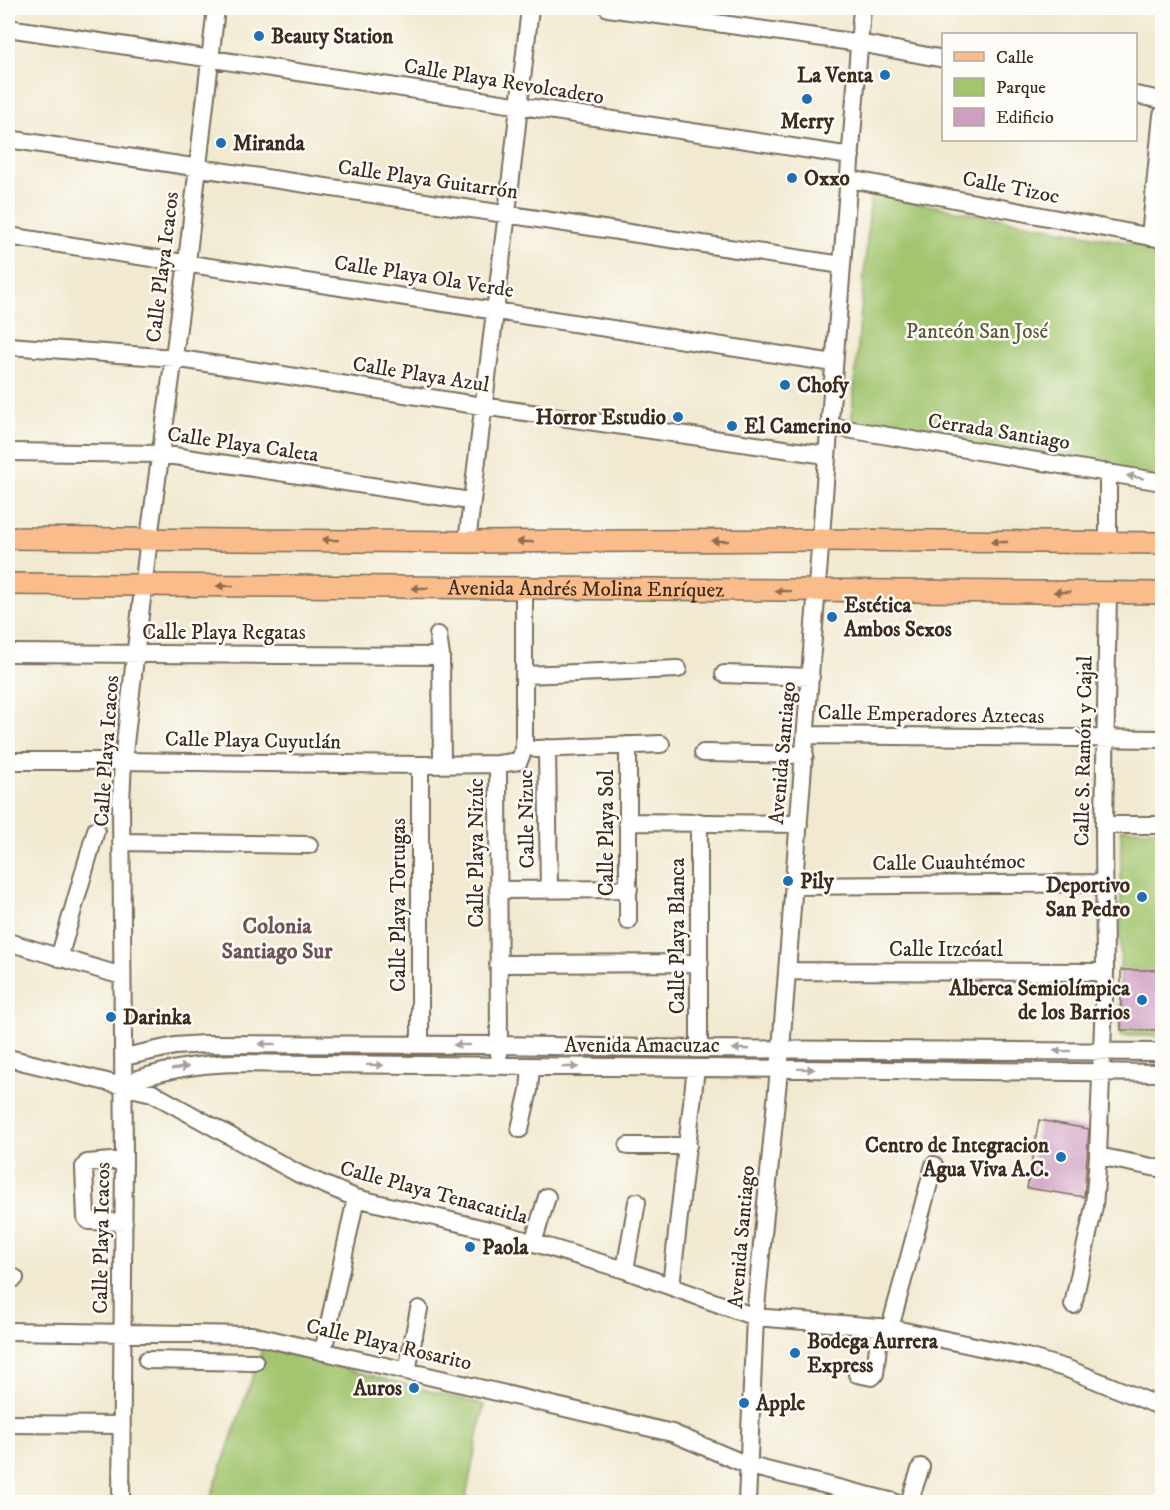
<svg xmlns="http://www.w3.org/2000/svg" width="1170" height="1510" viewBox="0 0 1170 1510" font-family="'IM FELL DW Pica',serif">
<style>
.green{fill:#a2c56e;stroke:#6e7846;stroke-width:1.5}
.building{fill:#d09ec3}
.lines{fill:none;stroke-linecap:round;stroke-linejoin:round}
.minor-casing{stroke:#7b6d5c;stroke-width:20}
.major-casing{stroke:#7b6d5c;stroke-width:24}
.minor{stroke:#fff;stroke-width:16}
.major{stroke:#f9bc8a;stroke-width:21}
.oneway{fill:#a79f9a}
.oneway2{fill:#906c4f}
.poi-dot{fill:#1f6fb2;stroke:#fdfcf7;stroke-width:2}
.labels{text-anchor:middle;stroke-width:5;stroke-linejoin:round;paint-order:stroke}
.poi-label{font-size:21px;font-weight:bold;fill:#3b2a1e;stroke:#fdfcf7;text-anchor:start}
.street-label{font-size:21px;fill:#3b2a1e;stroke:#fdfcf7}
.park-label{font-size:21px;fill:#5a5836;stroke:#fdfcf7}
.neighbourhood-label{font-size:22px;font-weight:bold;fill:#6f5358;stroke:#fdfcf7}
</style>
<rect width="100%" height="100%" fill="#fdfcf7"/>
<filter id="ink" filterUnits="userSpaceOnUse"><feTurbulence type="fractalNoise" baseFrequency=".0167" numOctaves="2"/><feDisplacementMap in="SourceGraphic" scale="12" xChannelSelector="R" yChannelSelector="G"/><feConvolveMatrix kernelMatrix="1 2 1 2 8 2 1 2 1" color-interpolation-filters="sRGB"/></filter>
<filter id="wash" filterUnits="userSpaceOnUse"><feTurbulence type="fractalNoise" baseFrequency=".008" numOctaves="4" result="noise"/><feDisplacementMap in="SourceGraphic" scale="24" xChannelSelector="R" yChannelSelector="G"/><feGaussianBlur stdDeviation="1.35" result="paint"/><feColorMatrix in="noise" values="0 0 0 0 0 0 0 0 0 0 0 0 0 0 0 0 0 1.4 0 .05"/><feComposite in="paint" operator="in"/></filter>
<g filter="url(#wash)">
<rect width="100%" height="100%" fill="#f1e9d0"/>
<path class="green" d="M871 194 1162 249V479L851 425Z
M1121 829 1162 830V1036H1120Z
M263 1347 484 1405 465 1502H209Z"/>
<g id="blocks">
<path class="building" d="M1121 970H1162V1030H1121Z
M1039 1120 1089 1129 1084 1197 1027 1188Z"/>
</g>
</g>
<g filter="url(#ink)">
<use href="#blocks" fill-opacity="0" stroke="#7b6d5c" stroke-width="1.5"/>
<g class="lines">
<defs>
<path id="minor" d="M608 8 859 43 944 59
M8 28 851 156
M1136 95 1162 100
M8 139 842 265
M850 179 1162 239
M8 236 834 363
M1150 237 1162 115
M8 346 174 358 482 406 826 455
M829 426 1162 482
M8 452 161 454 470 501
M467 542 507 213 530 8
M1108 542V472
M438 635 441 656 442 765
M8 653 441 656
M724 674 811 677
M524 675 678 669
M807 735 1162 739
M628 745V921
M547 748 549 890
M536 749 661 744
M703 753 805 755
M8 761H123L420 765 498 764 519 761 524 749V588
M498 764 499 1054
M420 765V1045
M627 822 799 824
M1104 825H1162
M121 842 309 845
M794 886 1104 883
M498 890 629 889
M8 942 122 976
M59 958 96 830
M498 964 700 963
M787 971 1105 972
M699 1049V822
M124 1057 175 1046 204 1044 498 1045 699 1049 1162 1052
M8 1058 152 1093 299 1174 356 1198 501 1233 625 1270 755 1317 890 1328 1027 1357 1068 1369 1162 1407
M124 1084C161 1070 196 1064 235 1063L1162 1073
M520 1129 529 1090 531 1067
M628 1146H688
M1098 1156 1162 1169
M124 1222 89 1221 86 1218 84 1167 87 1163 124 1160
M533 1243 547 1197
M625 1270 637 1202
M8 1276 15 1278
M671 1286 696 1068
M1073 1305 1094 1206 1098 1156 1105 972 1104 825 1108 592
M890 1328 934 1165
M8 1331 252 1335 672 1433 750 1466 894 1502
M323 1352 356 1198
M147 1360 255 1362
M407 1371 419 1309
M857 1374 872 1377 875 1374 880 1327
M8 1424 122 1425
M121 1502 124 1160 121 802 123 761 149 538 187 262 216 8
M747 1502 755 1317 781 1049 862 8
M909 1502 921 1467"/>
<g id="major">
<path d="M8 538 467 542 821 540 1162 543"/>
<path id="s1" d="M8 584 1162 593"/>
</g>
</defs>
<use href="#minor" class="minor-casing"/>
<use href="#major" class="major-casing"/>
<use href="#minor" class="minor"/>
<use href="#major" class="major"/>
</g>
<defs><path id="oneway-solid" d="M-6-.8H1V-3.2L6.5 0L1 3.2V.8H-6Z" transform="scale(1.5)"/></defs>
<g class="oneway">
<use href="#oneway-solid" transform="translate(1135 477) rotate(-170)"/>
<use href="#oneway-solid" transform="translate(267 1044) rotate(-180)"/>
<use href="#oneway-solid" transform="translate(462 1045) rotate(180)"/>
<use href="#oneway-solid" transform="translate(741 1049) rotate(180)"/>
<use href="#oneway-solid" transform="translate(1062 1051) rotate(-179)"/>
<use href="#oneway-solid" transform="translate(375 1065) rotate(1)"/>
<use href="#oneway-solid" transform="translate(570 1067)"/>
<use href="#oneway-solid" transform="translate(180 1068) rotate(-10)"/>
<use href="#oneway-solid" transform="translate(806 1069) rotate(1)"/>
</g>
<g class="oneway2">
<use href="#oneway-solid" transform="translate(330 540) rotate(-179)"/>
<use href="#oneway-solid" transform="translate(720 541) rotate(180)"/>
<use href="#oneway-solid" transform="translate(525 542) rotate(180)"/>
<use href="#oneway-solid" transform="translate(999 542) rotate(-180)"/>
<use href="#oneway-solid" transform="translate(225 586) rotate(-180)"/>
<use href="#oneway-solid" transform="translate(420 588) rotate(-180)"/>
<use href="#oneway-solid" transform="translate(783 591) rotate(-179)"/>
<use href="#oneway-solid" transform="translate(1062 592) rotate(-180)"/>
</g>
</g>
<g class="poi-dot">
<circle cx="259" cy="36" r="6"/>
<circle cx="885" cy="75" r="6"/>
<circle cx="807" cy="99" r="6"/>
<circle cx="221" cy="143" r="6"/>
<circle cx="792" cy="178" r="6"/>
<circle cx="785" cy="385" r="6"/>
<circle cx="678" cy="417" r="6"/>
<circle cx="732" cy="426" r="6"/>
<circle cx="832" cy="617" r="6"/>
<circle cx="788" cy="881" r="6"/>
<circle cx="1142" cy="897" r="6"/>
<circle cx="1142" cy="1000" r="6"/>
<circle cx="111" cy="1017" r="6"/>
<circle cx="1061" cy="1157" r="6"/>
<circle cx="470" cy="1247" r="6"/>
<circle cx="795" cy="1353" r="6"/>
<circle cx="414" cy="1388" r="6"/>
<circle cx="744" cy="1403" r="6"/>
</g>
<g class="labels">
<g class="poi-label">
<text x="271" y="43">Beauty Station</text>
<text x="873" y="82" text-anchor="end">La Venta</text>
<text x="807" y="128" text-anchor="middle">Merry</text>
<text x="233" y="150">Miranda</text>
<text x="804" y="185">Oxxo</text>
<text x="797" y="392">Chofy</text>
<text x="666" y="424" text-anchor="end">Horror Estudio</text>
<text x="744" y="433">El Camerino</text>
<text x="844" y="612">Estética<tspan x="844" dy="24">Ambos Sexos</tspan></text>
<text x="800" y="888">Pily</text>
<text x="1130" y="892" text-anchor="end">Deportivo<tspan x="1130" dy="24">San Pedro</tspan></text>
<text x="1130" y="995" text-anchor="end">Alberca Semiolímpica<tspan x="1130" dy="24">de los Barrios</tspan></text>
<text x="123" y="1024">Darinka</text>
<text x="1049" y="1152" text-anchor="end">Centro de Integracion<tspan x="1049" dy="24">Agua Viva A.C.</tspan></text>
<text x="482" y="1254">Paola</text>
<text x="807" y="1348">Bodega Aurrera<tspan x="807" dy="24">Express</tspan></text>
<text x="402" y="1395" text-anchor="end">Auros</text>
<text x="756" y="1410">Apple</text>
</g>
<g class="street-label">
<text transform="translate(504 81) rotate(9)" y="7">Calle Playa Revolcadero</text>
<text transform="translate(428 179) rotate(8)" y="7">Calle Playa Guitarrón</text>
<text transform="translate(1011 187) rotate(11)" y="7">Calle Tizoc</text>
<text transform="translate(162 267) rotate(-83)" y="7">Calle Playa Icacos</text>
<text transform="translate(424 276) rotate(9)" y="7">Calle Playa Ola Verde</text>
<text transform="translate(421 374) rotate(9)" y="7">Calle Playa Azul</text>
<text transform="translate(999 431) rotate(9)" y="7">Cerrada Santiago</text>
<text transform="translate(243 444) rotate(8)" y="7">Calle Playa Caleta</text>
<text dy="7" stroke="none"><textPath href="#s1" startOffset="578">Avenida Andrés Molina Enríquez</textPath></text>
<text x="224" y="639">Calle Playa Regatas</text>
<text transform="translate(931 714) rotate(1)" y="7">Calle Emperadores Aztecas</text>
<text transform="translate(253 740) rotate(1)" y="7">Calle Playa Cuyutlán</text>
<text transform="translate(106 751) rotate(-86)" y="7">Calle Playa Icacos</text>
<text transform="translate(1083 751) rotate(-89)" y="7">Calle S. Ramón y Cajal</text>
<text transform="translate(782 753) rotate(-85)" y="7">Avenida Santiago</text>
<text transform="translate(526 819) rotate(-91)" y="7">Calle Nizuc</text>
<text transform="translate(606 833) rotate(-90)" y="7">Calle Playa Sol</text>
<text transform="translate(476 853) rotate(-90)" y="7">Calle Playa Nizúc</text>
<text transform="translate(949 862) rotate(-1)" y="7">Calle Cuauhtémoc</text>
<text transform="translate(398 905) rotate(-90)" y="7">Calle Playa Tortugas</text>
<text transform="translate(677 936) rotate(-90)" y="7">Calle Playa Blanca</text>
<text x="946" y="956">Calle Itzcóatl</text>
<text x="642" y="1052">Avenida Amacuzac</text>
<text transform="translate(434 1192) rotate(15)" y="7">Calle Playa Tenacatitla</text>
<text transform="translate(741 1237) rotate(-85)" y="7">Avenida Santiago</text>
<text transform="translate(101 1238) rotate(-89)" y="7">Calle Playa Icacos</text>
<text transform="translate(389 1344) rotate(13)" y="7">Calle Playa Rosarito</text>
</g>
<g class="park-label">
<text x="977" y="338">Panteón San José</text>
</g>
<g class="neighbourhood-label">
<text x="277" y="933">Colonia<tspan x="277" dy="25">Santiago Sur</tspan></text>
</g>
</g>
<rect width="1170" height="1510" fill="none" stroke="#fdfcf7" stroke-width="30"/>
<rect x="942" y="33" width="195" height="108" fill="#fdfcf7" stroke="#afa8a0" stroke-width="1.5"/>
<rect x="954" y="52" width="30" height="9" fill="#f9bc8a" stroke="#afa8a0" stroke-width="1.5"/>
<text x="996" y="63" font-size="18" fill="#3b2a1e">Calle</text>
<rect x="954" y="78" width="30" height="18" fill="#a2c56e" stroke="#afa8a0" stroke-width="1.5"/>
<text x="996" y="93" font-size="18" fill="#3b2a1e">Parque</text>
<rect x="954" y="108" width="30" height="18" fill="#d09ec3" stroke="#afa8a0" stroke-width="1.5"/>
<text x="996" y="123" font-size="18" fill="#3b2a1e">Edificio</text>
</svg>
